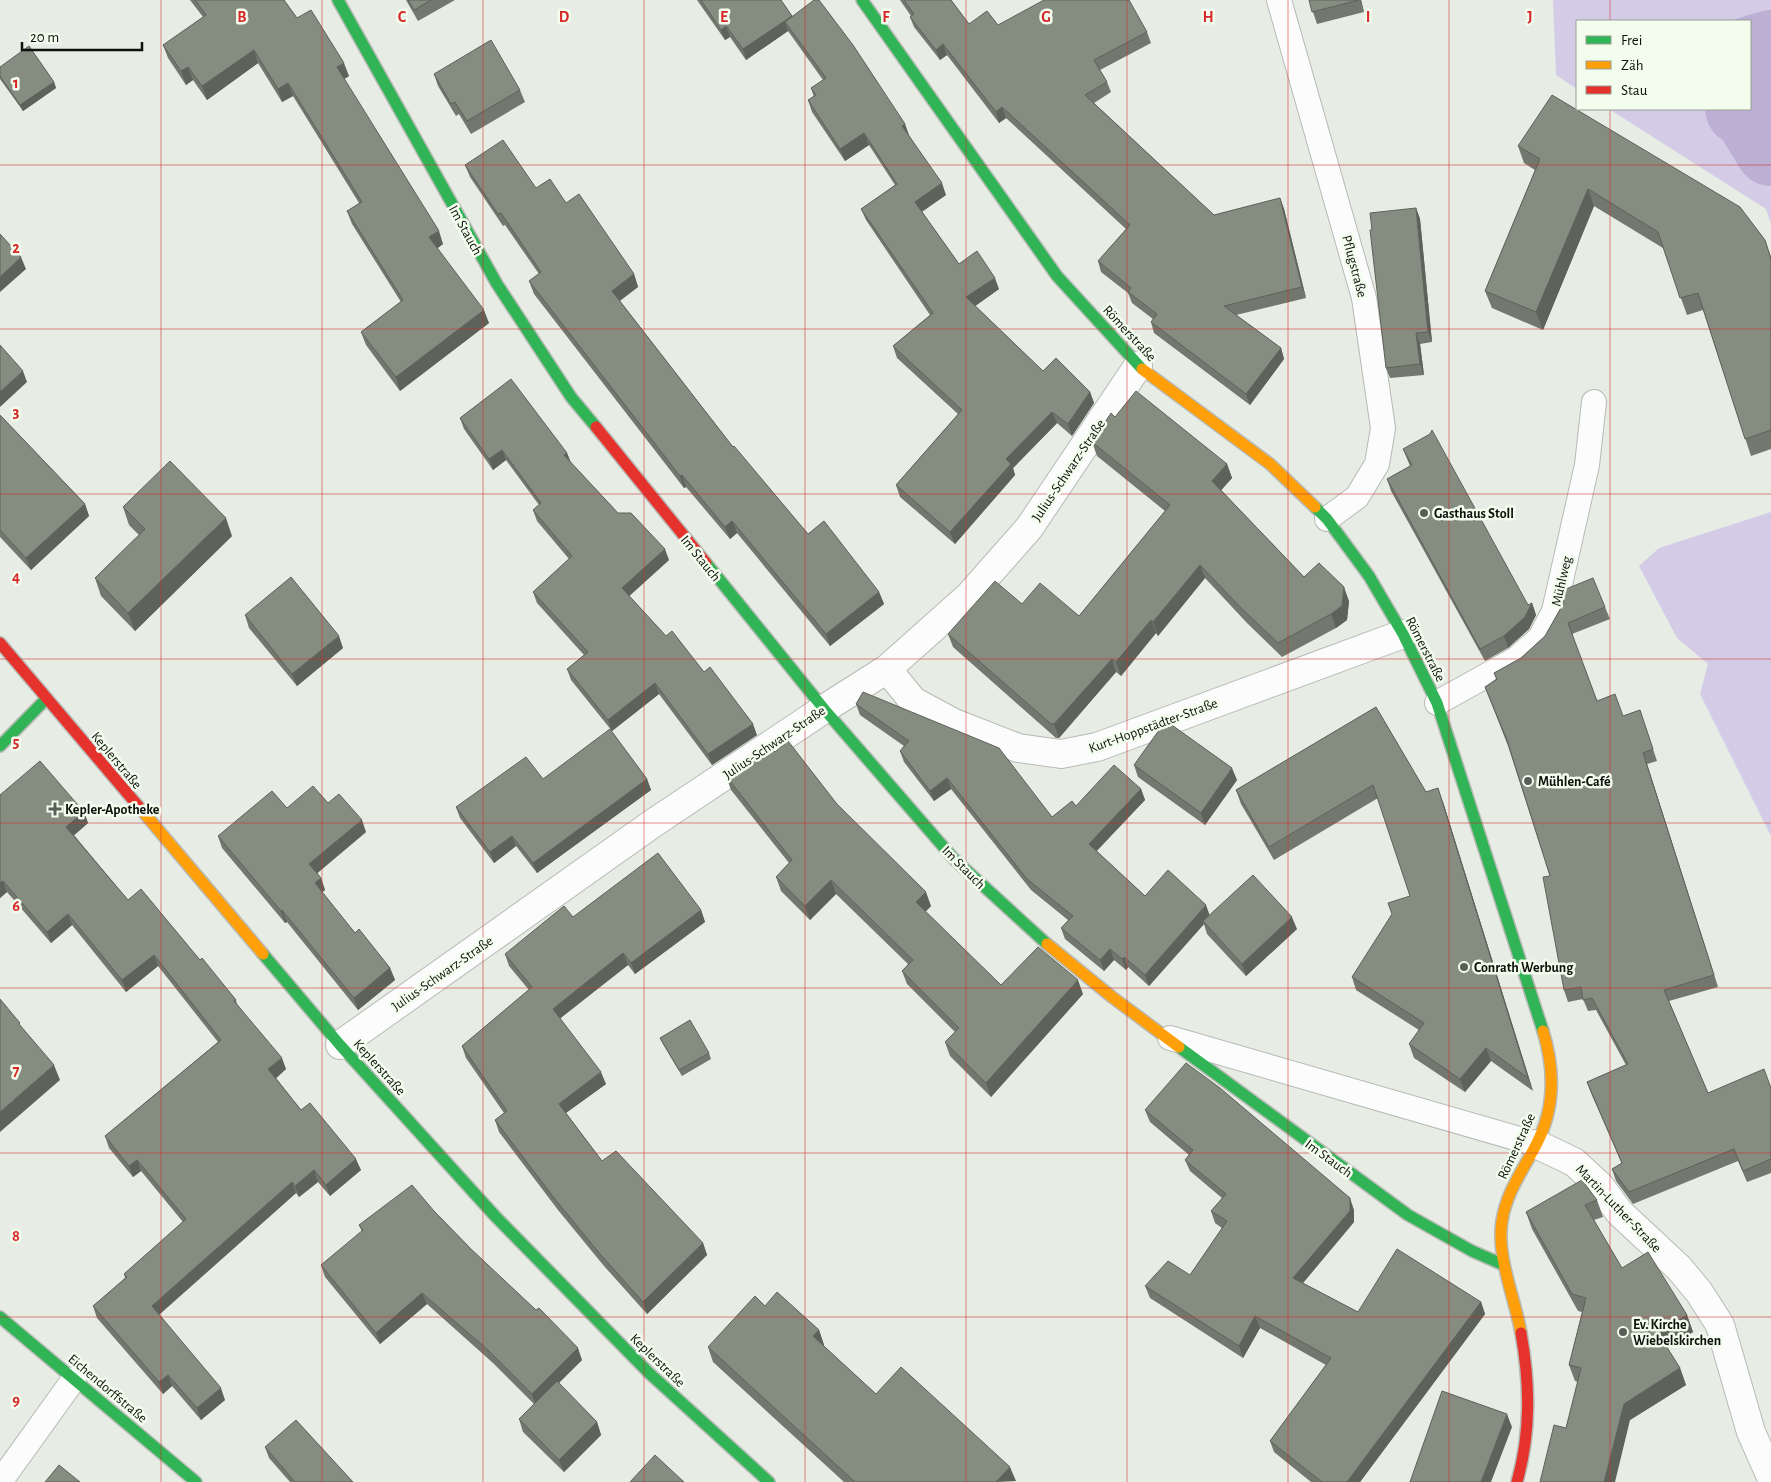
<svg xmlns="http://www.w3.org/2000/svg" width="1771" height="1482" viewBox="0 0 1771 1482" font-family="'Alegreya Sans',sans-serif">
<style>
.forest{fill:#d4cce7}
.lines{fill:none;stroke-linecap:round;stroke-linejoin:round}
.river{stroke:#bcb0d5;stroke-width:72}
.lane-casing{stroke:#b7bab5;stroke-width:26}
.street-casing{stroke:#b7bab5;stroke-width:30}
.fast-casing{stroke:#b7bab5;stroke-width:14}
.slow-casing{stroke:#b7bab5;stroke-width:14}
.jam-casing{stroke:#b7bab5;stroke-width:14}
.lane{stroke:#fbfcfb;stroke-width:24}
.street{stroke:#fbfcfb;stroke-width:28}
.fast{stroke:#30b455;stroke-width:11}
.slow{stroke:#ff9f0a;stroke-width:11}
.jam{stroke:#e5322d;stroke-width:11}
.wall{fill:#72786e}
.shaded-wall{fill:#5d625a}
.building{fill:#858c80;stroke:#5d625a}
.grid{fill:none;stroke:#d62828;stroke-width:1;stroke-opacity:0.55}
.poi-dot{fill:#595d57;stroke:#f3fdee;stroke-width:2}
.labels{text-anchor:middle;stroke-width:5;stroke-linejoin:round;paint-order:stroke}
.street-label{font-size:14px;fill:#0d100b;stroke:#f3fdee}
.poi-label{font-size:14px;font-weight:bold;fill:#0d100b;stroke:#f3fdee;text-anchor:start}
.grid-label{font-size:16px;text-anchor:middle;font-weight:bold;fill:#d62828;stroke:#f3fdee;stroke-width:5;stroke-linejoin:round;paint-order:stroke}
</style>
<rect width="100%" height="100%" fill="#e7ece4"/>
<path class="forest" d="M1553 0H1771V224L1766 209 1609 109H1750V21H1577V89L1556 75Z
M1771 512V836L1700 694 1708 664 1677 638 1639 566 1659 548Z"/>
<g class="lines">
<path class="river" d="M1750 52 1771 46
M1741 109 1747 111 1771 150"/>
<defs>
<path id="lane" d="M1279 0 1364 298 1383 428 1377 464 1357 497 1327 519
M1437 703 1516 659 1540 638 1554 611 1587 465 1594 402
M1170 1038 1536 1144
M0 1482 74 1379"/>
<path id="street" d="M887 669 913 701 954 723 1018 748 1061 754 1097 747 1403 634
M340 1045 652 824 824 709 887 669 969 596 1029 528 1138 366
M1536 1144 1574 1162 1600 1186 1619 1212 1679 1268 1699 1292 1720 1325 1751 1432 1771 1477"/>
<path id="fast" d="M338 0 497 284 571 397 596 427
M862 0 1057 276 1142 369
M1315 507 1327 519 1369 576 1403 634 1437 703 1543 1031
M706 563 824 709 954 859 1047 944
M0 746 46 699
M263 954 340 1045 495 1216 649 1373 769 1482
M1179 1047 1408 1215 1472 1251 1504 1265
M0 1317 196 1482"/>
<path id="slow" d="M1142 369 1270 464 1315 507
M139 807 263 954
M1047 944 1112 997 1179 1047
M1521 1333C1515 1298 1496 1256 1502 1221 1506 1193 1523 1170 1536 1145 1555 1109 1555 1070 1543 1031"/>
<path id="jam" d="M596 427 706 563
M0 643 139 807
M1517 1482C1531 1432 1530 1384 1521 1333"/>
</defs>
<use href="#lane" class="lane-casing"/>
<use href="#street" class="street-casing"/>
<use href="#fast" class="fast-casing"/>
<use href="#slow" class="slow-casing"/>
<use href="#jam" class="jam-casing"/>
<use href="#lane" class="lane"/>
<use href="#street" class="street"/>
<use href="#fast" class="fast"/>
<use href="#slow" class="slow"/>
<use href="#jam" class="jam"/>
</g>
<path class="wall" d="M190 0H284L297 18 349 76 344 79 443 244 437 248 489 323 400 391 366 345 361 332 401 302 352 224 347 211 359 203 293 96 282 102 258 63 207 100 193 80 186 85 168 58 163 45 203 17Z
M406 0H455L418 21Z
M697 0H781L792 16 905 124 909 135 946 195 922 212 959 264 999 289 975 306 1043 371 1090 392 1094 403 1072 436 1057 423 1013 468 1015 475 955 544 900 497 896 485 958 414 897 358 893 346 930 315 866 220 861 209 895 185 869 145 845 161 812 112 808 100 814 97 811 88 823 80 788 31 746 60 730 37 725 40Z
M900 0H951L969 24 1147 32 1151 43 1100 70 1107 82 1111 92 1094 103 1214 215 1280 198 1284 209 1306 298 1236 315 1281 348 1284 359 1250 405 1154 333 1151 322 1153 319 1132 303 1128 293 1101 272 1098 261 1126 229 1006 118 999 123 947 55 940 60 914 27 910 17 911 16Z
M1309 0H1361L1364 12 1317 24Z
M0 67 54 82 56 88 23 111 0 79Z
M434 74 520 90 525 102 471 134 459 114 456 116 438 86Z
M1518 146 1765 240 1771 257V449L1751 456 1703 310 1687 315 1663 248 1594 206 1543 330 1492 308 1485 291 1535 170 1524 163Z
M465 165 536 188 566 203 634 274 638 287 620 301 733 447 808 534 879 592 884 604 830 646 737 533 730 539 686 487 684 488 534 294 529 281 539 274 505 225 503 226 470 177Z
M1416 208 1420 219 1432 342 1420 344 1424 375 1390 378 1386 368 1372 230Z
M0 415 85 504 89 516 31 570 0 537Z
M1115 417 1227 464 1232 478 1221 490 1304 577 1349 601 1347 620 1336 628 1282 657 1247 623 1205 578 1158 636 1156 633 1121 676 1116 672 1059 738H1056L953 647 948 634 1022 604 1079 616 1165 511 1097 456 1092 442Z
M460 418 567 453 571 463 618 513 669 560 629 596 666 636 704 672 757 735 712 765 659 694 612 731 571 680 567 669 584 655 537 603 533 592 569 559 537 521 533 510 539 505 506 460 493 470 464 429Z
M1403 449 1528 605 1532 603 1536 615 1529 629 1508 648 1485 661 1391 491 1387 479 1410 466Z
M123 507 232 536 135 631 101 596 95 578 139 535 129 525Z
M1562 606 1605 607 1610 619 1572 634 1597 701 1623 716 1640 710 1657 761 1647 764 1718 987 1669 1001 1708 1093 1771 1088V1173L1747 1182 1738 1161 1633 1204 1616 1181 1612 1169 1622 1164 1591 1093 1587 1082 1626 1065 1596 1010 1588 1011 1583 999 1568 1002 1564 990 1550 876 1508 746 1485 687 1496 679 1494 673 1521 658 1545 636Z
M245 615 343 648 297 686 249 628Z
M856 704 1052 817 1076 806 1141 789 1145 800 1096 851 1145 896 1210 915 1297 929 1246 976 1207 934 1204 924 1149 986 1128 967 1126 970 1114 960 1104 971 1065 939 1061 928 1068 920 1031 890 951 789 934 801 904 762 900 751 904 746 860 715Z
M1376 707 1426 792 1443 802 1533 1091 1491 1061 1465 1092 1414 1058 1409 1044 1419 1030 1356 990 1352 977 1410 896 1378 798 1274 860 1241 804 1236 790Z
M775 752 837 804 931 906 925 912 1001 985 1083 994 991 1097 950 1056 945 1042 955 1032 907 984 902 971 908 964 836 894 810 920 781 891 776 877 789 863 731 790 726 776Z
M1134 765 1237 780 1205 825 1138 777Z
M543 779H647L651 790 537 873 516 846 494 863 460 818 456 807Z
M0 795 84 812 88 823 74 835 128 900 200 960 236 1000 237 1004 286 1069 276 1078 301 1110 361 1170 330 1196 318 1182 299 1197 296 1193 159 1315 225 1400 201 1420 172 1386 163 1394 97 1318 93 1306 125 1278 124 1274 183 1222 141 1171 133 1177 109 1148 105 1136 218 1042 158 966 126 992 72 925 51 943 7 892 0 898Z
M328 803 366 832 317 873 321 878 325 890 322 892 355 933 390 968 395 980 358 1010 287 922 285 923 222 848 218 836Z
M701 910 705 922 635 974 628 965 560 1018 606 1084 566 1113 602 1161 703 1243 707 1255 647 1314 604 1266 558 1210 499 1132 495 1120 504 1113 466 1058 462 1046 529 990 509 966 505 954Z
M660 1038 709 1053 711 1059 682 1076 663 1044Z
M1145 1110 1354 1210V1222L1303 1283 1358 1312 1481 1302 1485 1314 1360 1482H1311L1274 1452 1270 1441 1326 1365 1260 1328 1243 1358 1150 1298 1145 1286 1190 1275 1222 1228 1215 1223 1211 1211 1222 1198 1190 1171 1185 1160 1189 1155 1150 1122Z
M1597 1200 1603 1217 1594 1220 1622 1268 1687 1315 1693 1332 1667 1348 1680 1368 1686 1385 1630 1420 1566 1428 1578 1382 1575 1381 1569 1365 1582 1312 1578 1311 1532 1229 1526 1212Z
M434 1211 471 1249 582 1360 558 1383 597 1422 601 1435 564 1472 523 1432 519 1419 534 1404 493 1363 427 1304 380 1344 325 1277 321 1265 362 1232 359 1225Z
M765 1306 819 1330 824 1345 823 1346 876 1394 1016 1481 844 1482 713 1362 708 1347Z
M265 1447 353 1482H290L269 1458Z"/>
<path class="shaded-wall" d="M1360 0H1361L1364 12Z
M792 16 785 22 788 31 746 60 743 49Z
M726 26 730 37 725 40 721 30Z
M943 44 947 55 940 60 936 50Z
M254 50 258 63 207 100 202 86Z
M344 63 349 76 341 81 337 67Z
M188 67 193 80 186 85 181 71Z
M54 82 56 88 23 111 20 105Z
M288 83 293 96 282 102 278 89Z
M1002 107 1006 118 999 123 996 112Z
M905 124 909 136 902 126Z
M864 133 869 145 845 161 840 149Z
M942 183 946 195 919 213 915 202Z
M1588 189 1594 206 1543 330 1536 312Z
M1280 198 1284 209 1306 298 1302 287Z
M1416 208 1420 219 1432 342 1428 332Z
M439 231 443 244 434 251 429 237Z
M21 257 26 269 0 292V277Z
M634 274 638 287 616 303 612 291Z
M995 278 999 289 971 309 966 297Z
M484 310 489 323 400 391 396 377Z
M1416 333 1420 344 1424 375 1420 364Z
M1281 348 1284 359 1250 405 1246 394Z
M23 371 27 382 0 407V392Z
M1090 392 1094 403 1072 436 1068 424Z
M1052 412 1057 423 1013 468 1015 475 955 544 950 532 1006 459Z
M502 450 506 460 493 470 489 459Z
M567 453 571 463 564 455Z
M1227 464 1232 478 1217 495 1212 481Z
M682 475 686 487 684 488 680 476Z
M85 504 89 516 31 570 26 558Z
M226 518 232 536 135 631 128 613Z
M732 521 737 533 730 539 725 527Z
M665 549 669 560 626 599 622 588Z
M1200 565 1205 578 1158 636 1153 622Z
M1344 587 1349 601 1347 620 1336 628 1331 614Z
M879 592 884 604 830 646 826 634Z
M1532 603 1536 615 1529 629 1508 648 1504 636Z
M1151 620 1156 633 1121 676 1116 662Z
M339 636 343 648 297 686 292 674Z
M1112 659 1116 672 1059 738 1054 724Z
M655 683 659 694 612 731 608 720Z
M753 724 757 735 712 765 708 754Z
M1643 753 1647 764 1718 987 1714 975Z
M1232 768 1237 780 1205 825 1201 813Z
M947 778 951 789 934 801 930 791Z
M647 779 651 790 537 873 533 863Z
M1438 788 1443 802 1533 1091 1528 1078Z
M1141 789 1145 800 1093 855 1089 844Z
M84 812 88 823 71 838 66 827Z
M362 820 366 832 314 876 309 864Z
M512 836 516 846 494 863 490 852Z
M321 878 325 890 319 895 315 883Z
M831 880 836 894 810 920 805 906Z
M3 881 7 892 0 898V883Z
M926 892 931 906 921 916 916 902Z
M1206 905 1210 916 1203 921 1204 924 1149 986 1145 975Z
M282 910 287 922 285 923 281 911Z
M701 910 705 922 635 974 631 963Z
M68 914 72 925 51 943 47 932Z
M1292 917 1297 929 1246 976 1242 964Z
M1110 949 1114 960 1104 971 1100 960Z
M623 953 628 965 557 1021 553 1009Z
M154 955 158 966 126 992 122 980Z
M1124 957 1128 967 1126 970 1122 959Z
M390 968 395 980 358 1010 354 998Z
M1078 980 1083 994 991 1097 986 1083Z
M1486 1048 1491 1061 1465 1092 1460 1079Z
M282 1058 286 1069 273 1081 268 1069Z
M54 1065 60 1080 0 1132V1112Z
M601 1072 606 1084 563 1115 559 1104Z
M356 1159 361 1170 330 1196 326 1185Z
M137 1160 141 1171 133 1177 129 1166Z
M314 1170 318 1182 299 1197 295 1186Z
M292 1182 296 1193 156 1317 152 1306Z
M1350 1198 1354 1210V1222L1297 1290 1293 1278Z
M703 1243 707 1255 647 1314 643 1302Z
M422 1293 427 1304 380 1344 376 1333Z
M1481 1302 1485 1314 1360 1482H1347Z
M1687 1315 1693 1332 1664 1350 1658 1333Z
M1255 1316 1260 1328 1243 1358 1239 1346Z
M819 1330 824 1345 819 1351 813 1336Z
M578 1348 582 1360 536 1406 532 1394Z
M1680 1368 1686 1385 1630 1420 1615 1482H1604L1624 1404Z
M168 1375 172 1386 163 1394 159 1382Z
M221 1388 225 1400 201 1420 197 1408Z
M1507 1414 1512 1427 1491 1482H1481Z
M597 1422 601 1435 564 1472 559 1460Z
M1010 1467 1016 1481 996 1482Z"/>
<path class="building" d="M195 0H284L297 18 311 10 344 63 337 67 439 231 429 237 484 310 396 377 361 332 403 300 347 211 362 202 288 83 278 89 254 50 202 86 188 67 181 71 163 45 206 15Z
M408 0H431L414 10Z
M701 0H781L792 16 743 49 726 26 721 30Z
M814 0H819L853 45 905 124 902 126 942 183 915 202 959 264 977 251 995 278 966 297 1043 371 1056 358 1090 392 1068 424 1052 412 1006 459 1011 464 950 532 896 485 962 410 893 346 933 313 861 209 897 184 864 133 840 149 808 100 816 95 811 88 826 78 785 22Z
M904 0H951L969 24 987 11 998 25 1044 0H1129L1147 32 1094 60 1107 82 1085 95 1214 215 1280 198 1302 287 1224 306 1281 348 1246 394 1151 322 1157 314 1128 292 1131 288 1098 261 1130 225 1002 107 996 112 943 44 936 50 910 17 914 14Z
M1309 0H1359L1312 12Z
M491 40 520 90 467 121 455 102 451 104 434 74Z
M29 46 54 82 20 105 0 76V67Z
M1552 95 1740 207 1765 240 1771 259V430L1745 439 1698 293 1680 298 1658 232 1588 189 1536 312 1485 291 1540 159 1518 146Z
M503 140 536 188 550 179 566 203 579 194 634 274 612 291 733 447 734 446 808 534 824 521 879 592 826 634 732 521 725 527 682 475 680 476 529 281 541 272 501 213 498 214 465 165Z
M1416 208 1428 332 1416 333 1420 364 1386 368 1370 230H1372L1370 213Z
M0 234 21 257 0 277Z
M0 345 23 371 0 392Z
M511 379 567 453 564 455 618 513H631L665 549 622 588 666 636 672 631 704 672 710 667 753 724 708 754 655 683 608 720 567 669 588 652 533 592 572 556 533 510 541 503 502 450 489 459 460 418Z
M1136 391 1227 464 1212 481 1304 577 1319 563 1344 587 1342 606 1331 614 1278 643 1242 609 1200 565 1153 622 1151 620 1116 662 1112 659 1054 724H1051L948 634 995 581 1022 604 1040 583 1079 616 1170 505 1092 442 1111 413 1115 417Z
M0 415 85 504 26 558 0 530Z
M1432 430 1528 605 1532 603 1525 617 1504 636 1480 649 1387 479 1412 465 1403 449 1430 434Z
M170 461 226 518 128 613 95 578 145 529 123 507Z
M291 577 339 636 292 674 245 615Z
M1593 578 1605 607 1568 623 1597 701 1615 694 1623 716 1640 710 1653 749 1643 753 1714 975 1664 990 1708 1093 1764 1069 1771 1088V1159L1743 1171 1734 1149 1629 1192 1612 1169 1622 1163 1587 1082 1628 1064 1592 998 1583 1000 1581 987 1564 990 1543 877 1550 876 1507 740 1485 687 1497 679 1494 673 1521 658 1545 636 1562 606 1566 589Z
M863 692 999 748 1052 817 1072 801 1076 806 1114 765 1141 789 1089 844 1145 896 1168 870 1206 905 1145 975 1124 957 1122 959 1110 949 1100 960 1061 928 1073 916 1027 879 947 778 930 791 900 751 909 741 856 704Z
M1376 707 1426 792 1438 788 1528 1078 1486 1048 1460 1079 1409 1044 1424 1023 1352 977 1392 914 1388 903 1410 896 1373 785 1269 847 1236 790Z
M1169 723 1232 768 1201 813 1134 765 1162 726Z
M610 729 647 779 533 863 512 836 490 852 456 807 526 757 543 779Z
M788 741 837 804 926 892 916 902 1001 985 1038 947 1078 980 986 1083 945 1042 959 1028 902 971 913 960 831 880 805 906 776 877 792 860 726 776 771 746 775 752Z
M40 761 84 812 66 827 128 900 141 889 200 960 202 958 236 1000 234 1001 282 1058 268 1069 301 1110 310 1103 356 1159 326 1185 314 1170 295 1186 292 1182 152 1306 221 1388 197 1408 168 1375 159 1382 93 1306 127 1277 124 1274 186 1219 137 1160 129 1166 105 1136 221 1040 154 955 122 980 68 914 47 932 3 881 0 883V795Z
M313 786 328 803 339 794 362 820 309 864 321 878 315 883 355 933 359 929 390 968 354 998 282 910 281 911 218 836 272 791 287 808Z
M658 853 701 910 631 963 623 953 553 1009 601 1072 559 1104 602 1161 616 1151 703 1243 643 1302 600 1254 554 1198 495 1120 507 1111 462 1046 532 987 505 954 564 906 573 917Z
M1253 875 1292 917 1242 964 1203 921Z
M0 999 20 1023 19 1024 54 1065 0 1112Z
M690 1020 709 1053 679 1070 660 1038Z
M1186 1063 1220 1088 1350 1198V1211L1293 1278 1358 1312 1397 1249 1481 1302 1347 1482H1322L1270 1441 1331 1358 1255 1316 1239 1346 1145 1286 1168 1261 1190 1275 1227 1221 1211 1211 1226 1194 1185 1160 1193 1150 1145 1110Z
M1582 1180 1597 1200 1585 1205 1622 1268 1648 1252 1687 1315 1658 1333 1680 1368 1624 1404 1604 1482H1540L1554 1425 1566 1428 1581 1368 1569 1365 1586 1298 1572 1294 1526 1212Z
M412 1185 434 1211 471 1249 536 1310 539 1308 578 1348 532 1394 489 1351 422 1293 376 1333 321 1265 363 1230 359 1225Z
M777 1292 819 1330 813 1336 876 1394 901 1367 1010 1467 996 1482H855L708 1347 755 1296 765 1306Z
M557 1381 597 1422 559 1460 519 1419Z
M1442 1391 1507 1414 1481 1482H1410Z
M296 1420 353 1482H295L265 1447Z
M655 1455 684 1482H630Z
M59 1465 80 1482H45Z"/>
<path class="grid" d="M161 0V1482M322 0V1482M483 0V1482M644 0V1482M805 0V1482M966 0V1482M1127 0V1482M1288 0V1482M1449 0V1482M1610 0V21M1610 109V1482M0 165H1771M0 329H1771M0 494H1771M0 659H1771M0 823H1771M0 988H1771M0 1153H1771M0 1317H1771"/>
<g class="poi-dot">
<circle cx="1424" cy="513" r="5"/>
<circle cx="1528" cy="781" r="5"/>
<path d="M52.5 801.5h5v5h5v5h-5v5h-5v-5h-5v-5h5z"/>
<circle cx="1464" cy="967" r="5"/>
<circle cx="1623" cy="1332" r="5"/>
</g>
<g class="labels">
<g class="street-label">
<text transform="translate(466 230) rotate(61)" y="5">Im Stauch</text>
<text transform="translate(1355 266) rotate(75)" y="5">Pflugstraße</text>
<text transform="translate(1130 333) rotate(47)" y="5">Römerstraße</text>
<text transform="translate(1068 470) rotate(-56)" y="5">Julius-Schwarz-Straße</text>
<text transform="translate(701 558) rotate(51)" y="5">Im Stauch</text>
<text transform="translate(1561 581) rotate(-77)" y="5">Mühlweg</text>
<text transform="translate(1426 649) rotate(63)" y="5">Römerstraße</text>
<text transform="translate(1153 725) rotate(-20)" y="5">Kurt-Hoppstädter-Straße</text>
<text transform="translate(774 742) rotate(-34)" y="5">Julius-Schwarz-Straße</text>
<text transform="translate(117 760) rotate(50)" y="5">Keplerstraße</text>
<text transform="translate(964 867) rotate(45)" y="5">Im Stauch</text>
<text transform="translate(442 973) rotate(-35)" y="5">Julius-Schwarz-Straße</text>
<text transform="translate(380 1067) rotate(48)" y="5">Keplerstraße</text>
<text transform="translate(1516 1146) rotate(-65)" y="5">Römerstraße</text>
<text transform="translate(1329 1158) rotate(36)" y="5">Im Stauch</text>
<text transform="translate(1619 1208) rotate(46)" y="5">Martin-Luther-Straße</text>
<text transform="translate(658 1360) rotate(44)" y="5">Keplerstraße</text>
<text transform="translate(108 1388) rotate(40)" y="5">Eichendorffstraße</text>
</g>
<g class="poi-label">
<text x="1434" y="518">Gasthaus Stoll</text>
<text x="1538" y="786">Mühlen-Café</text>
<text x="65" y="814">Kepler-Apotheke</text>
<text x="1474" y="972">Conrath Werbung</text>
<text x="1633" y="1329">Ev. Kirche<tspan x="1633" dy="16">Wiebelskirchen</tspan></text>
</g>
</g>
<g class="grid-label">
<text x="242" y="22">B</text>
<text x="402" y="22">C</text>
<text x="564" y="22">D</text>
<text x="724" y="22">E</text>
<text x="886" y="22">F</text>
<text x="1046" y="22">G</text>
<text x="1208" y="22">H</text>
<text x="1368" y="22">I</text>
<text x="1530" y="22">J</text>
<text x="16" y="88">1</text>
<text x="16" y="253">2</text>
<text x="16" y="417">3</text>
<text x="16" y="582">4</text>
<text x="16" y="747">5</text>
<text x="16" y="911">6</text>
<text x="16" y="1076">7</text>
<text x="16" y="1241">8</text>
<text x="16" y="1405">9</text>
</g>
<rect x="1576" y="20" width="175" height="90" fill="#f3fdee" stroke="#979e93"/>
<rect x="1586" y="36" width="25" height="8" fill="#30b455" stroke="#979e93"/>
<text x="1621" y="45" font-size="15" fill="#0d100b">Frei</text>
<rect x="1586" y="61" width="25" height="8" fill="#ff9f0a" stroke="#979e93"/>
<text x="1621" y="70" font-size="15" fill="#0d100b">Zäh</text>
<rect x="1586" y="86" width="25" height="8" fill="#e5322d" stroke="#979e93"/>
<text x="1621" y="95" font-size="15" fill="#0d100b">Stau</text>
<path d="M22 42v8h120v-8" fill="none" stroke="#0d100b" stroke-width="2.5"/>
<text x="30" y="42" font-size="15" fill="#0d100b" stroke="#f3fdee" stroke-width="4" paint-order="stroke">20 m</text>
</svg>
